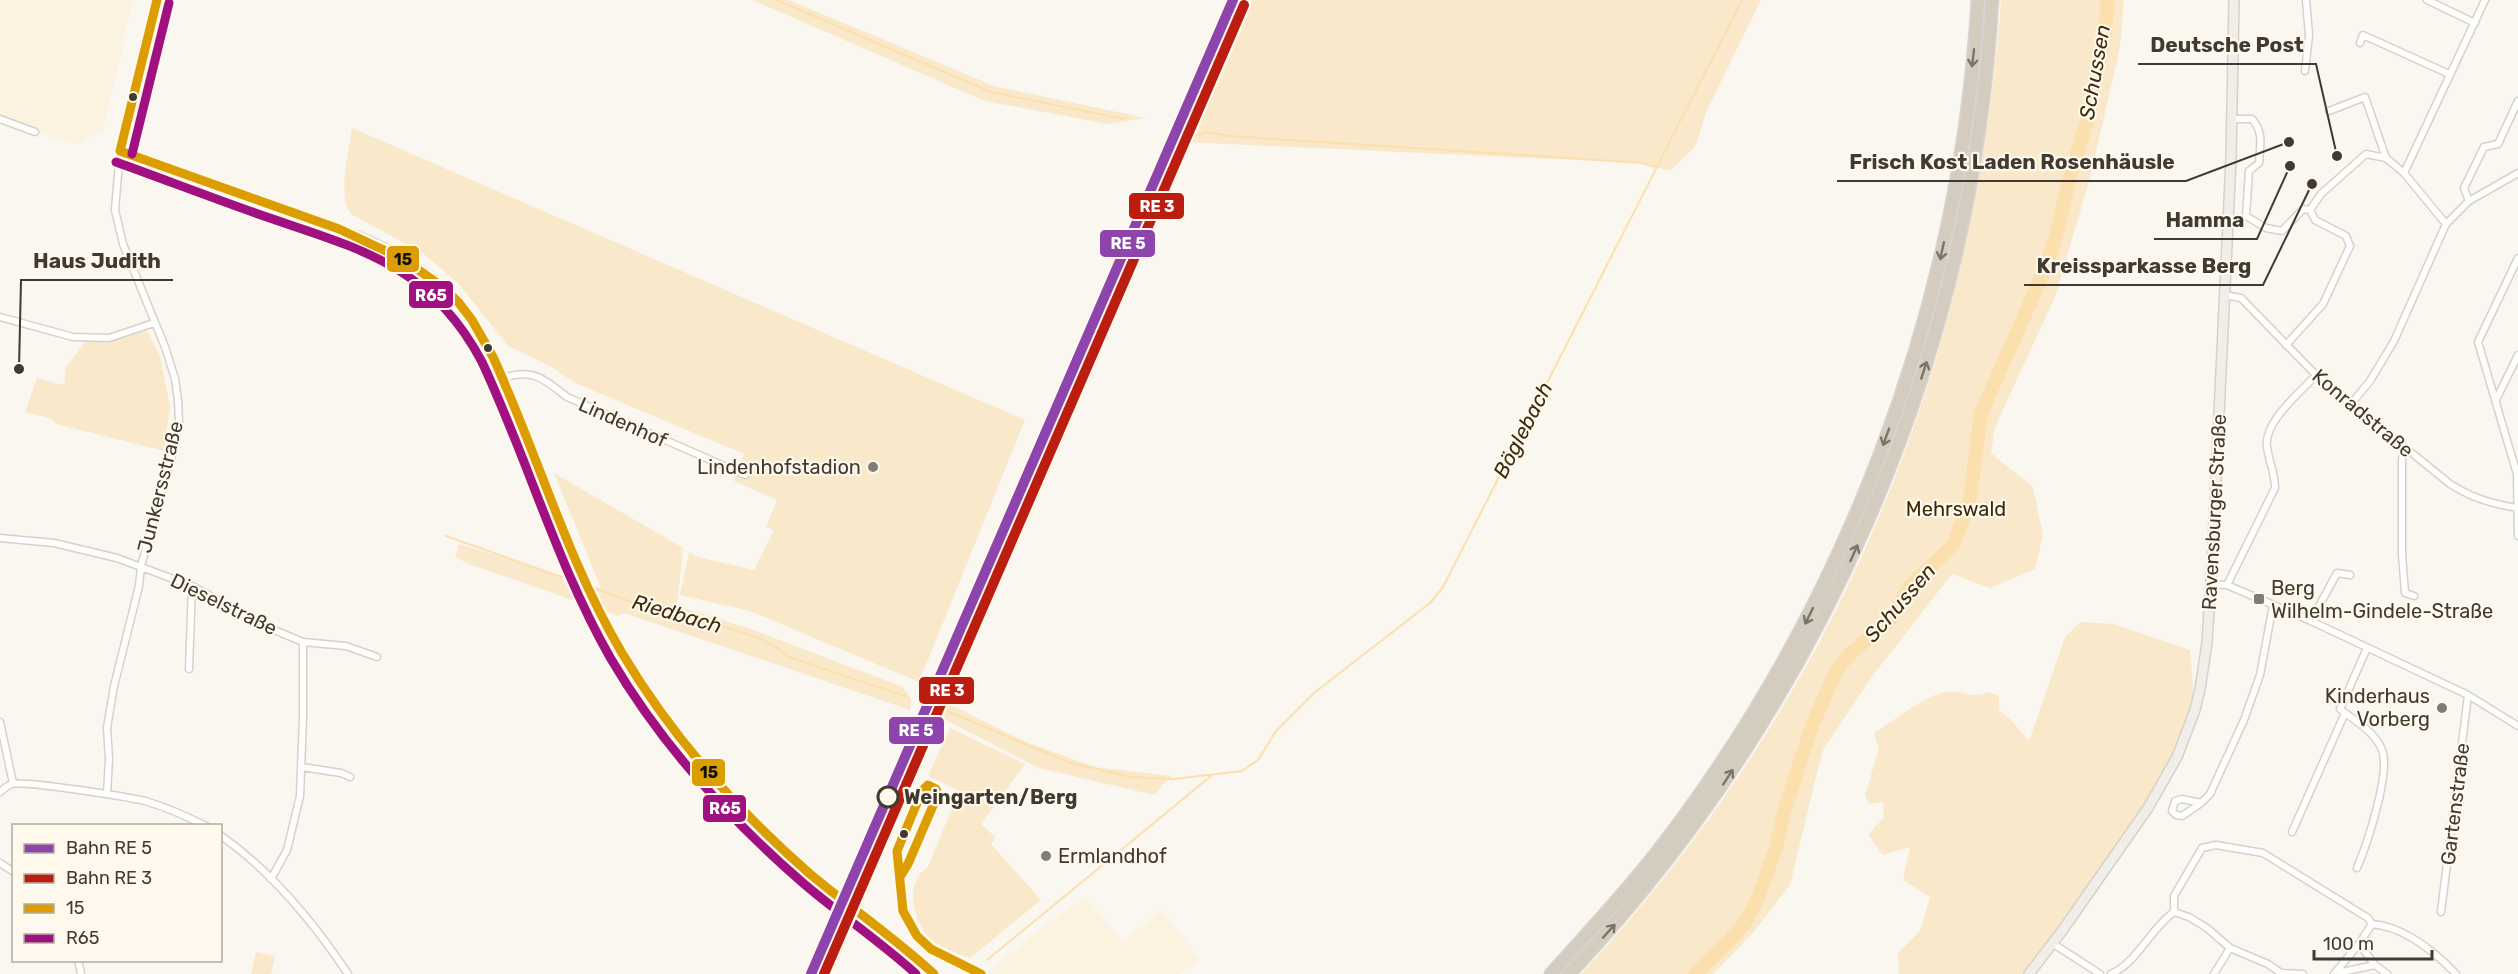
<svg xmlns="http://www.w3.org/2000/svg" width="2518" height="974" viewBox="0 0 2518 974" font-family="Rubik,sans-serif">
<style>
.built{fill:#fbf2e0}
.green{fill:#f9e8ca}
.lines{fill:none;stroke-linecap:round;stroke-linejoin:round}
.stream{stroke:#fbdfad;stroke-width:2}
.river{stroke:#fbdfad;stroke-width:14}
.street-casing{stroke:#d6d2ca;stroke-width:9}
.secondary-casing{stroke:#d6d2ca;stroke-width:12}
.highway-casing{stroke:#d7d4d1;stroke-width:15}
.street{stroke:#fefefd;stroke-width:6}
.secondary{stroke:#f1eeea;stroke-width:9}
.highway{stroke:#d3ccbf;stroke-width:12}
.bus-1-casing{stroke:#fef8ed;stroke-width:14}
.bus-2-casing{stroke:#fef8ed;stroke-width:14}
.bus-1{stroke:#db9d00;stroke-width:9}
.bus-2{stroke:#a01080;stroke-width:9}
.rail-1-casing{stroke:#fef8ed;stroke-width:15}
.rail-2-casing{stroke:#fef8ed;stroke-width:15}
.rail-1{stroke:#8e44ad;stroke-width:10}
.rail-2{stroke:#bb1e10;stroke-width:10}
.oneway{stroke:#7b7469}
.bus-dot{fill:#403a30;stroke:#fef8ed;stroke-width:2}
.poi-dot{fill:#817c74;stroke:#fef8ed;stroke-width:2}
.stop-dot{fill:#fef8ed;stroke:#403a30;stroke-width:3}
.labels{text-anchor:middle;stroke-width:4.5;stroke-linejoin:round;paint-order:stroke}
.street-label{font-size:20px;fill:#403a30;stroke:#fef8ed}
.poi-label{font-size:20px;fill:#403a30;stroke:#fef8ed;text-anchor:end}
.park-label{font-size:20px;fill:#38290a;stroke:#fef8ed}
.stop-label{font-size:20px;font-weight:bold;fill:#403a30;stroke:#fef8ed;text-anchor:start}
.water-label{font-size:21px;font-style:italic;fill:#3d2d0e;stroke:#fef8ed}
.leader{fill:none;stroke:#403a30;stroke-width:2}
.callout-dot{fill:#403a30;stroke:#fef8ed;stroke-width:2}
.callout-label{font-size:21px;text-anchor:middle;font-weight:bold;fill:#403a30;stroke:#fef8ed;stroke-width:4.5;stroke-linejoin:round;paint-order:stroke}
.line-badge{stroke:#fef8ed;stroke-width:2}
.badge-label{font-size:16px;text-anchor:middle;font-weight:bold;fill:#fff}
.pale-badge-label{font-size:16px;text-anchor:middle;font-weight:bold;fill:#111}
</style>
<rect width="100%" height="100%" fill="#faf7f1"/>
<path class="built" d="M0 0H133L103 132 91 135 80 144 57 139 0 119Z
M1086 897 1123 942 1152 918 1160 908 1200 959 1180 974H990L988 972 1060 913Z"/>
<path class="green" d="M752 0H789L994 86 1146 118 1108 124 985 101Z
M1253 0H1761L1707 110 1695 147 1670 171 1643 163 1185 142Z
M2001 0H2124L2120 47 2090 178 2055 297 1995 427 1991 453 2033 487 2043 535 2035 569 1990 588 1952 574 1871 678 1822 752 1790 885 1752 934 1713 974H1581C1835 702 1974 370 2001 0Z
M352 128 1025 420 919 682 750 611 680 595 689 552 698 557 754 570 774 530 766 527 777 500 734 481 744 454 575 383 552 367 508 346 458 283 424 254 351 214C337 197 349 149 352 128Z
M147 331 160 356 170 407 164 451 56 424 52 419 25 412 37 378 64 385 66 367 86 341 104 343Z
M554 473 683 548 677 606 751 629 903 687 911 699 910 710 624 613 618 616 469 564 455 557 459 544 601 588Z
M2080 622 2114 624 2190 650 2195 710 2165 778 2029 974H1899L1898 953 1920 931 1930 897 1903 880 1910 847 1883 855 1868 835 1884 817 1883 802 1869 804 1865 795 1879 749 1874 733C1893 722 1925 694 1947 692 1962 690 1974 700 1988 692L1999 696V710L2012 721 2029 741 2065 637Z
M945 702 1028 743 1095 767 1171 776 1154 795 1039 768 938 716Z
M950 728 1025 764 981 824 995 837 991 844 1041 900 970 958C955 953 940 948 929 937 912 919 904 882 928 867L959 791 928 776Z
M256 952 275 956 271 974H251Z"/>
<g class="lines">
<path class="stream" d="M777 0 991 92 1124 119
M1189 138 1208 132 1229 136 1643 163 1656 167
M446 536 584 585
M593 588C611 594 630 602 649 608 679 617 769 632 786 656L905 696
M940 708 1068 762 1130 777 1173 779 1242 771 1258 760 1276 731 1314 693 1430 603 1443 587 1742 0
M987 960 1211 776"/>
<path class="river" d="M1695 974 1731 939 1746 921 1758 898 1776 848 1783 815 1813 723 1838 668 1851 653 1890 620 1909 587 1954 544 1970 498 1981 413 2046 267 2056 236 2070 177 2087 121 2104 38 2108 0"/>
<defs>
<path id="street" d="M2427 0 2475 23
M2360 43 2363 35 2449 74
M2305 71 2309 35 2306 0
M2329 111 2365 97 2386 158
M0 119 35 132
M2233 119H2252C2264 132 2260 146 2259 163L2249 171 2246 216 2266 228 2282 231 2303 209 2310 210
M2469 201 2464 188 2484 147 2498 144 2518 101
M2310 210 2321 194 2366 154 2386 158 2404 173
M2446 224 2404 173 2485 0
M2518 258 2478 342 2517 474 2518 536
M2224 295 2241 298 2316 375 2450 484C2472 498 2492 504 2518 508
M0 317 73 337 109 338 154 323
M2286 345 2323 304 2350 246 2346 236 2315 220 2310 210
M503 378C533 368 544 379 567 397L745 475
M2496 400 2518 355
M2351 404 2370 381 2394 341 2446 224 2469 201 2518 173
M2404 448 2402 459V554L2405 593 2414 596
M0 538 54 543 117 558 192 586 274 630 303 642 346 646 377 657
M2210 584 2227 585 2311 621 2468 695 2518 726
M2227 585 2275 488C2275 473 2269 462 2267 447 2263 422 2301 392 2316 375
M2311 621 2337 573 2350 575
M189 669 192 586
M2345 713C2359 723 2378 735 2383 753 2389 777 2367 845 2357 868
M0 722 13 783
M302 767 341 773 350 777
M0 792C4 789 8 785 12 784 22 780 128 797 145 801 166 807 186 816 206 826
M107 794 109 759 107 728 114 686 139 586 141 566 171 459 179 423 178 400 175 379 165 347 123 244 115 210 120 151
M2201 803 2182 816 2176 815 2172 811 2175 801 2182 799 2201 803 2210 794 2244 720 2260 675 2273 605
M2292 832 2345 713 2340 709 2367 648
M220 835C270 870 314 923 348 974
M0 863 14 872
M901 875C899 907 909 939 939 954 953 961 968 963 981 974
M271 879 287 850 300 796 303 717V642
M2174 912V896L2202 848 2216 845 2263 853 2368 918 2372 924 2359 944 2334 974
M2174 912 2189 917 2207 928 2230 948 2268 964 2281 973 2303 974
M2441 912 2468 695
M2372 924C2405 927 2434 951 2456 974
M2052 943 2100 974
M78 960 81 974
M2375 965 2387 974
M2337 973 2375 965 2359 944
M2111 974C2137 963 2150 929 2174 912
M2214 974 2230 948"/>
<path id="secondary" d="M157 0 120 151C170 169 219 188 269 205 334 227 391 242 444 288 486 326 506 385 526 436 556 509 582 585 622 653 673 738 736 810 811 874 851 909 896 938 934 974
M2029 974 2062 931 2148 808 2177 757 2195 710 2200 689 2207 643 2212 563 2231 159 2234 0"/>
<path id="highway" d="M1551 974C1586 935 1622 897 1655 855 1845 611 1960 309 1978 0
M1569 974C1818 709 1971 364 1992 0"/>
</defs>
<use href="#street" class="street-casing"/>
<use href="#secondary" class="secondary-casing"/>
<use href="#highway" class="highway-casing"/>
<use href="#street" class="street"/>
<use href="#secondary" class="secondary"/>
<use href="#highway" class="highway"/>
<defs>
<path id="bus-1" d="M120 151 339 229 403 259 444 288 459 303 472 320 493 357C538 455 567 560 622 653 672 737 737 810 810 874 851 908 895 938 934 974
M120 151 157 0
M901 875 908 864 938 794 936 789 928 785 922 791 897 851 903 911 917 936 931 949 981 974"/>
<path id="bus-2" d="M132 154 169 3
M116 162C163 179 210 197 258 214 356 248 430 263 482 362 528 460 557 565 611 659 661 744 728 818 803 883 839 914 880 941 916 974"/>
</defs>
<use href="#bus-1" class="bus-1-casing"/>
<use href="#bus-2" class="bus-2-casing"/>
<use href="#bus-1" class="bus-1"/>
<use href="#bus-2" class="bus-2"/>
<defs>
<path id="rail-1" d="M811 974 1233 0"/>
<path id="rail-2" d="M824 974 1244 5"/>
</defs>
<use href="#rail-1" class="rail-1-casing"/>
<use href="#rail-2" class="rail-2-casing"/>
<use href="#rail-1" class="rail-1"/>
<use href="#rail-2" class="rail-2"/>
</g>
<defs><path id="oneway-shaft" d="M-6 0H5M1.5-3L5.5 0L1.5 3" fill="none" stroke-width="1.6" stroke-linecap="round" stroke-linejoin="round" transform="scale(1.5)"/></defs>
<g class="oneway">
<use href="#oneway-shaft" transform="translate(1973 58) rotate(97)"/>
<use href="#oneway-shaft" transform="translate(1942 251) rotate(102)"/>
<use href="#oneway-shaft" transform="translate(1924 370) rotate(-72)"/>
<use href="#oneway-shaft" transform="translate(1886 437) rotate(110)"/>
<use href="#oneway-shaft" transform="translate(1854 553) rotate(-66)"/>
<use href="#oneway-shaft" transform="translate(1809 616) rotate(116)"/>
<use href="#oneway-shaft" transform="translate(1728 777) rotate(-57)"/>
<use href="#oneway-shaft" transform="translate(1609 931) rotate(-48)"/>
</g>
<g class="bus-dot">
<circle cx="133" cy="97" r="5"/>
<circle cx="488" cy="348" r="5"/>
<circle cx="904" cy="834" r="5"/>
</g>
<g class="poi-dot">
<circle cx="873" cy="467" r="6"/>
<rect x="2253" y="593" width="12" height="12" rx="3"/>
<circle cx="2442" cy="708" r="6"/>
<circle cx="1046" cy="856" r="6"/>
</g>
<circle class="stop-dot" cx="888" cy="797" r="10"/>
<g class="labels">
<g class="street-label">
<text transform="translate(2363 413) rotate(40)" y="7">Konradstraße</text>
<text transform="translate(623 422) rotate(24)" y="7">Lindenhof</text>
<text transform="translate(160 487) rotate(-76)" y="7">Junkersstraße</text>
<text transform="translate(2214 512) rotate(-87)" y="7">Ravensburger Straße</text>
<text transform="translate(224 604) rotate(26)" y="7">Dieselstraße</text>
<text transform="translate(2455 804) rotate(-83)" y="7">Gartenstraße</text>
</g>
<g class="poi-label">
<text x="861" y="474">Lindenhofstadion</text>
<text x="2271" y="595" text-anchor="start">Berg<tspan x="2271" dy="23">Wilhelm-Gindele-Straße</tspan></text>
<text x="2430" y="703">Kinderhaus<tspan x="2430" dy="23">Vorberg</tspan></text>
<text x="1058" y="863" text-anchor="start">Ermlandhof</text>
</g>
<g class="park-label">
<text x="1956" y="516">Mehrswald</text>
</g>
<g class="stop-label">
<text x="904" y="804">Weingarten/Berg</text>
</g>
<g class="water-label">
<text transform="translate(2095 72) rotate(-80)" y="7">Schussen</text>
<text transform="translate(1523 430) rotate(-63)" y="7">Böglebach</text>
<text transform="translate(1900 603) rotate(-49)" y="7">Schussen</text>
<text transform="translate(677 614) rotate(16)" y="7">Riedbach</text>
</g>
</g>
<path class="leader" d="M2337 156L2316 64H2138M2289 142L2186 181H1837M2290 166L2257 239H2154M19 369L21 280H173M2312 184L2263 285H2024"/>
<g class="callout-dot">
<circle cx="2337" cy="156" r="6"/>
<circle cx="2289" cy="142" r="6"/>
<circle cx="2290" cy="166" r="6"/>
<circle cx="19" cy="369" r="6"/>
<circle cx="2312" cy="184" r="6"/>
</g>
<g class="callout-label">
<text x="2227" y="52">Deutsche Post</text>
<text x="2012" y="169">Frisch Kost Laden Rosenhäusle</text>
<text x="2205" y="227">Hamma</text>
<text x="97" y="268">Haus Judith</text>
<text x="2144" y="273">Kreissparkasse Berg</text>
</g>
<g class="line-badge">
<rect x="1128" y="192" width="57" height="28" rx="6" fill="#bb1e10"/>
<rect x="1099" y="229" width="57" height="29" rx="6" fill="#8e44ad"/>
<rect x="386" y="245" width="34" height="28" rx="6" fill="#db9d00"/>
<rect x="408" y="280" width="46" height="29" rx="6" fill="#a01080"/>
<rect x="918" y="676" width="57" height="29" rx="6" fill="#bb1e10"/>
<rect x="888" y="716" width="57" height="29" rx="6" fill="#8e44ad"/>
<rect x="691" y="758" width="35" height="29" rx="6" fill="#db9d00"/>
<rect x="702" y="794" width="45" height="29" rx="6" fill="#a01080"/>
</g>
<g class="badge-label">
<text x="1157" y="212">RE 3</text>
<text x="1128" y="249">RE 5</text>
<text x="431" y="301">R65</text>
<text x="947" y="696">RE 3</text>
<text x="916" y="736">RE 5</text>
<text x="725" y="814">R65</text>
</g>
<g class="pale-badge-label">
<text x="403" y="265">15</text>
<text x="709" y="778">15</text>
</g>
<rect x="12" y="824" width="210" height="138" fill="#fef8ed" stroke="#b2aca1" stroke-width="1.5"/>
<rect x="24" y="844" width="30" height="9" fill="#8e44ad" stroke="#b2aca1" stroke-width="1.5"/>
<text x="66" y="854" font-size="18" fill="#403a30">Bahn RE 5</text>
<rect x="24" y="874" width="30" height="9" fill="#bb1e10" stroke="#b2aca1" stroke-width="1.5"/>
<text x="66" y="884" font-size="18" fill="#403a30">Bahn RE 3</text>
<rect x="24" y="904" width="30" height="9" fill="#db9d00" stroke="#b2aca1" stroke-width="1.5"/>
<text x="66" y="914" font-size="18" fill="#403a30">15</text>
<rect x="24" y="934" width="30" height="9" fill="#a01080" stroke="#b2aca1" stroke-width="1.5"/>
<text x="66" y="944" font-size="18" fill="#403a30">R65</text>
<path d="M2314 950v9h118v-9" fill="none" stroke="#403a30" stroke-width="3"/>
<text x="2323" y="950" font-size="18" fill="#403a30" stroke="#fef8ed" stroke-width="4.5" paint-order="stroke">100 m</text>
</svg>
